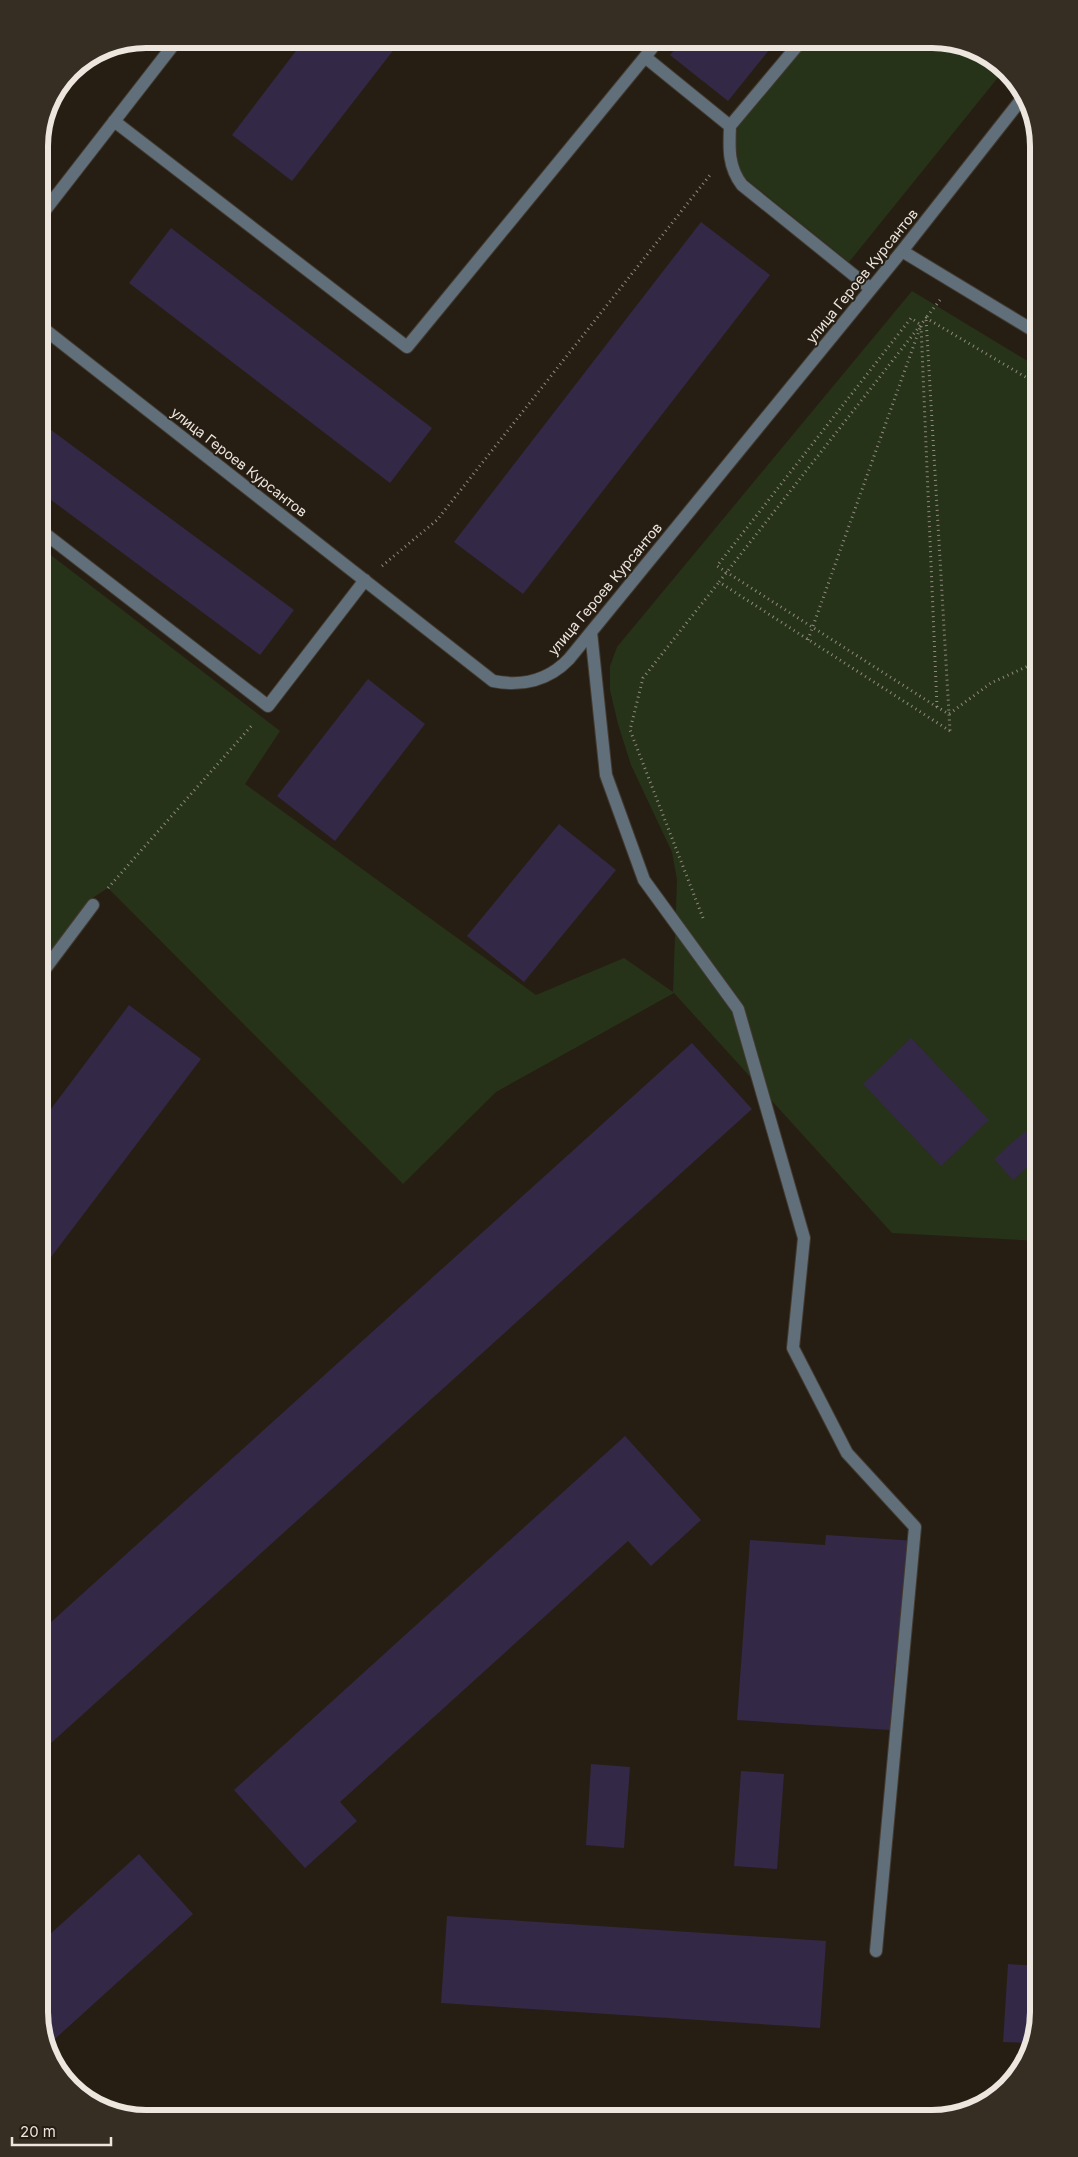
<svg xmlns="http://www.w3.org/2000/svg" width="1078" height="2157" viewBox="0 0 1078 2157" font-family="Inter,sans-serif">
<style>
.green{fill:#263319}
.building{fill:#332846}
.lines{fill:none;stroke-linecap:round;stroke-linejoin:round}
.minor-casing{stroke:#433a30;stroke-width:14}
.path{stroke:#928a81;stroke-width:3;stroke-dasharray:1 4;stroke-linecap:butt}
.minor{stroke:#606f7a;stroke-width:12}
.labels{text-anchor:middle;stroke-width:4;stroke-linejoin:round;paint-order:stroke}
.street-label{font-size:14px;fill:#ece6df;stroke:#271e13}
.rim{fill:none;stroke:#ece6df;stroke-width:6}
</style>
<rect width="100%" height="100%" fill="#271e13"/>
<path class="green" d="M811 39H939L997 61 1004 70 849 262 746 179 738 169 736 158V129Z
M912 291 1039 368V1241L892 1233 674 993 496 1092 403 1184 108 888 88 901 39 967V546L280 731 245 784 536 995 624 958 673 992 677 880 672 852 631 765 618 724 610 690V666L617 647Z"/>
<path class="building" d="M305 39H402L292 181 232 135Z
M684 39H778L728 101 670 55Z
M701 222 770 275 523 594 454 542Z
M171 228 432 428 390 483 129 283Z
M39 421 294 610 260 655 39 491Z
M368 679 425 724 335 841 277 796Z
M559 824 616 870 524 982 467 936Z
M39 916 45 921 39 928Z
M129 1005 201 1059 39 1273V1125Z
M911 1038 989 1120 941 1166 863 1084Z
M692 1043 752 1109 39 1754V1633Z
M1025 1131 1039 1147V1156L1013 1180 994 1159Z
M625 1436 701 1520 651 1566 628 1541 340 1802 357 1821 305 1868 234 1790Z
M826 1535 916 1541 908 1665 895 1664 890 1730 737 1720 750 1540 825 1545Z
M591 1764 630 1767 624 1848 586 1845Z
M741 1771 784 1774 777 1869 734 1866Z
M139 1854 193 1914 46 2047 39 2011V1944Z
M447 1916 826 1941 820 2028 441 2003Z
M1008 1964 1039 1966V2011L1029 2043 1003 2042Z"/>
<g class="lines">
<defs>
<path id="minor" d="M659 39 645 57 730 126 803 39
M114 121 407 347 645 57
M730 126C729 148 728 167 742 185L871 289
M39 218 178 39
M902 251 1039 334
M39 325 493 681C522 687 549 680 569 659L902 251 1024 96
M39 529 268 706 365 580
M591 632 606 775 644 880 738 1009 804 1238 793 1348 847 1453 915 1527 876 1951
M39 977 93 905"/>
</defs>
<use href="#minor" class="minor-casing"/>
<path class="path" d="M940 300 926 318 950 731
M382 566 437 520 710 175
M808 640 920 328
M937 707 921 325 911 318 717 566 937 707 949 714 991 683 1039 661
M950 731 719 582 926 318 1039 385
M108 888 253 724
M703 918 630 730 643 678 719 582"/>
<use href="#minor" class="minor"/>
</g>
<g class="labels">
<g class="street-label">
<text transform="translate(862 276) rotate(-51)" y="5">улица Героев Курсантов</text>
<text transform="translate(239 462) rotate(38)" y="5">улица Героев Курсантов</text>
<text transform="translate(605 589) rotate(-50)" y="5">улица Героев Курсантов</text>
</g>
</g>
<path d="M0 0H1078V2157H0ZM146 48H932A98 98 0 0 1 1030 146V2012A98 98 0 0 1 932 2110H146A98 98 0 0 1 48 2012V146A98 98 0 0 1 146 48Z" fill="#372e23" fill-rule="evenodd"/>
<path class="rim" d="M146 48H932A98 98 0 0 1 1030 146V2012A98 98 0 0 1 932 2110H146A98 98 0 0 1 48 2012V146A98 98 0 0 1 146 48Z"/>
<path d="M12 2137v8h99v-8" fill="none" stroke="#ece6df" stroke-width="2.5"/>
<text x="20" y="2137" font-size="15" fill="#ece6df" stroke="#271e13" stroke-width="4" paint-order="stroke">20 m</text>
</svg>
